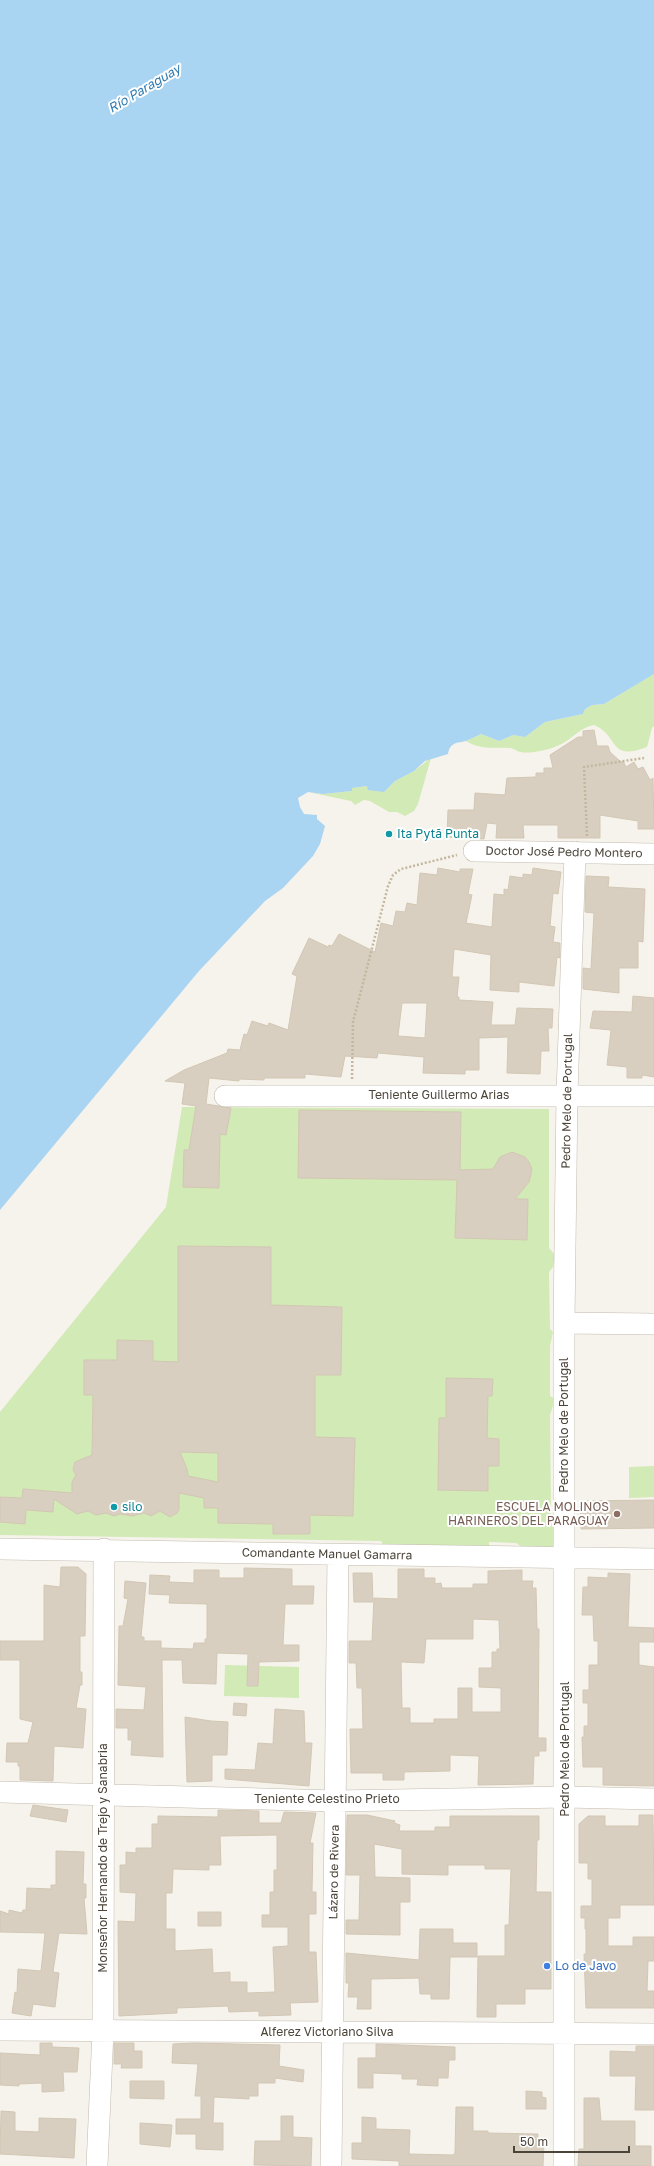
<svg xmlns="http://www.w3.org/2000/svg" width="654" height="2166" viewBox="0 0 654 2166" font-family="'Golos Text',sans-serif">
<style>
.green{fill:#d2eab5}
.water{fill:#a9d4f2}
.building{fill:#d8cfc1;stroke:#d3c7b4;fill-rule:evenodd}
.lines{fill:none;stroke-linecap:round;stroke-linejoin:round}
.minor-casing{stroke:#c2bbae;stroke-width:22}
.path{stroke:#c4b79f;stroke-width:2.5;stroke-dasharray:2 2;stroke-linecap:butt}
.minor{stroke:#fff;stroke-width:21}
.culture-dot{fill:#0f9aa8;stroke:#fff;stroke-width:1.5}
.education-dot{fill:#8d6e63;stroke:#fff;stroke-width:1.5}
.shop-dot{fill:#3f7fe0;stroke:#fff;stroke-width:1.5}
.labels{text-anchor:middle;stroke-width:4;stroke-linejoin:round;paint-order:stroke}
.culture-label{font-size:12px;fill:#0d838f;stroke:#fff;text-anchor:start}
.street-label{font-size:12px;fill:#4b4439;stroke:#fff}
.education-label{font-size:12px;fill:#785e54;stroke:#fff;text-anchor:end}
.shop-label{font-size:12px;fill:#366cbe;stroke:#fff;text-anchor:start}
.water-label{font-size:13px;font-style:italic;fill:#2e7ab2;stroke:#fff}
</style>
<rect width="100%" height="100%" fill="#f6f3ec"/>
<path class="green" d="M654 674V726L652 728 647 747C608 762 620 736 594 725 578 728 571 741 557 746 548 750 530 754 521 752 517 752 514 748 510 748 493 747 481 750 466 741L481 734 499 741 513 735 525 737 545 722 583 714 585 709 592 705 604 704Z
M431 758 418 804 414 811 405 816 397 812H389L370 801 364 800 355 805 351 801 308 792 323 794 352 791V788L367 786 384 792 395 781 414 771Z
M182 1107 549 1109V1248L555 1255 553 1267 549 1272 550 1329 553 1332 550 1346V1396L555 1399 550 1415 551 1514 563 1547 525 1549 516 1543 489 1542V1550L383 1545 381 1541 0 1535V1412L166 1207Z
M654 1466V1497L629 1498V1467Z
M225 1665 299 1667V1698L224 1696Z"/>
<path class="water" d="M0 0H654V674L604 704 592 705 585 709 583 714 545 722 525 737 513 735 499 741 481 734C476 736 471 739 466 741 457 743 450 742 448 754L425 761 414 771 395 781 384 792 368 790 367 786 352 788V791L323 794 308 792 298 798 300 807 304 814 317 815V819L325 826 320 844 313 856 283 888 265 901 199 971 0 1210Z"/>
<path class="building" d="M594 730 597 746H608L610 752 621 762 623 761 626 767 634 762 638 769 643 767 650 780 653 778 654 829H638V821L600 815V838H558V825H523L524 838H496L497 824 487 823 484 839 447 837 448 810H474L475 793 505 795 507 778 536 777V773H544V768H553L550 755 578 737H583V731Z
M438 868 460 872V869H473L468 894 472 895 466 923 492 927 494 894 504 895V889L508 890 510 876 523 878V874L532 875 533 868 561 872 558 894 553 893 550 926 555 927 553 942 560 943V958L557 957 554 986 519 982V992L490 990 491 955 454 949 452 977H459L457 997H459V1000L493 1002 491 1025H515L517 1008 553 1009 552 1028H548L549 1051H541L540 1074 507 1073 508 1037 479 1038V1070H465V1074L423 1073 424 1057 378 1053 377 1058 345 1056 341 1077 305 1074V1078H264V1080L239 1079V1081L209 1078 206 1104 231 1108 226 1135 220 1134 219 1188 183 1187 184 1150H189L196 1106 182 1104 185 1083 165 1081 184 1070 227 1053 228 1049 240 1050 244 1034 247 1035 252 1021 268 1026 269 1023 288 1030 297 976 292 974 309 938 328 947 329 945 332 946 339 934 375 952 381 923 393 926 396 911 405 912 407 903 417 905 420 873 437 875ZM402 1003H427L425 1038 398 1036Z
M586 876 609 877 608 887 645 889 643 942 638 941V968H619V993L583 989V968L591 969 594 913 585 912Z
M633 996 654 998V1077L642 1075V1078H627V1067L607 1065 611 1030 590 1028 593 1011 632 1012Z
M299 1110 461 1112 460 1170 493 1169 500 1157 512 1152 525 1157 529 1162 532 1169 529 1182 515 1199H528L527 1240 455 1238 457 1180 298 1178Z
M178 1246 271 1247V1305L342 1307 341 1375H315V1437L355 1438 353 1516 310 1515V1534H273V1524L218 1523V1508H204V1498L179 1493V1510L177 1513 170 1517 160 1511 151 1516 144 1513 132 1516 120 1514 114 1516 106 1513 96 1515 88 1511 77 1514 54 1499 53 1512 26 1510 25 1524 0 1522V1497L22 1498 23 1489 72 1493V1482L76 1475 73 1470 75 1462 92 1455 93 1395H84V1360H117V1340L153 1341V1361L178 1362ZM180 1452 218 1453V1482L188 1476 187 1469Z
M446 1378 493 1379 492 1396H488L487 1438 499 1439V1466H488V1491L438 1490 439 1418H446Z
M654 1500V1528L581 1529 580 1501Z
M61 1567H78L86 1574 85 1636H80V1672H82V1685H80L76 1708 86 1709 83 1748 54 1746 53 1781 20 1780V1766H18V1762H6L7 1743H28L33 1722 20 1719V1660H0V1641H44V1585L60 1587Z
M244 1568 292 1569V1586H314L313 1604H285L283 1645H299V1661L259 1662 258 1686H247L248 1654 217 1653 216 1684 183 1683 182 1660H162L163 1757 131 1755 132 1740H128V1728H116V1709L144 1710 146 1687 118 1685 119 1626H123L128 1599 124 1598 125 1581 146 1583 141 1637H144V1641H161V1648L193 1649 194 1643H205V1639H207V1604L169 1603 170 1595 149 1594 150 1575 170 1576 169 1582 194 1583V1570H219V1578H244Z
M398 1569H424V1578H435V1584L441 1583 442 1588H473V1584H488V1571L522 1570V1581H533L532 1588H536L537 1629H539L538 1738H546V1751H539V1756H534L533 1784 478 1785 479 1756 450 1755V1771L404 1772V1780H383V1773H351L350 1729H363L362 1688H357L356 1663H349V1641H372L374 1598 398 1599ZM473 1619 499 1620 500 1649H497V1652H492V1668H479V1687L501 1688V1712H472V1688H458V1719H434V1723H410V1708H402L401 1662 424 1663 426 1639H473Z
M353 1573H372L373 1602H354Z
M608 1573 630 1574 628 1627 654 1628V1642H639V1665L654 1667V1786L603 1785V1767H583L582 1737H584V1726H588V1703H583V1690H589V1665H598V1641H594L593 1615H582L583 1587H588V1577L608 1578Z
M234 1703 247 1704 246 1716 233 1715Z
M275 1709 304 1711 305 1743H312L309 1786 225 1779V1769L255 1770 258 1743 273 1744Z
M185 1717 211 1721 228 1722 227 1755H212V1781L187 1782Z
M33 1805 68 1810 66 1822 30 1816Z
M218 1810 259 1811V1823H281L284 1812 316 1813 310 1843H313L312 1892H316V1914H309V1952H316L318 2002 290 2003 291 2015 259 2016V2011L229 2012 228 2006 177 2008V2013L119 2016 118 1921 135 1922 136 1893 120 1892V1865H126V1852L136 1853V1848H152V1824H158V1816L218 1817ZM277 1835V1870H274V1892H270V1915H262V1927H288V1946L273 1947 275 1992 247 1993V1982H230V1972L213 1973 212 1949 175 1951V1929H166V1893H172L173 1869 209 1870V1865H221L220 1836Z
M347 1815H367L395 1821 394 1823 400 1825 399 1831H435V1827H450V1816H539V1840H537L536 1892H551V1989H525V2004H496V2017H477L478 1956H505V1925H509L511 1869H485V1865H448V1875L402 1874V1849L374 1844 375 1877 410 1878V1902H400V1935L346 1934V1920H359L360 1875H346Z
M639 1815H653L654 1905H620V1918H608V1946H633V1937H654V1961H648L647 1991H654V2008H586L584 1954H586V1929H585V1918H581V1906H592V1879H588V1863H579V1824L588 1816H605V1826H639Z
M56 1851 84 1852 83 1884H86V1898H84L87 1934 59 1933 53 1972 59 1973 55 2007 33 2004 31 2016 12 2013 15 1992 17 1993 18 1969 41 1971 45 1933 0 1932V1911L9 1914V1910L22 1913 23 1910H26L27 1888 51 1889V1885H56Z
M198 1912H221V1926H198Z
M420 1929H453V1943H477V1957H450L449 1999H431V1994H420L419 1978 371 1979V2009H357L358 1997H348L349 1983H346V1953L419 1960Z
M40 2043H52V2047L79 2048 77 2072H63L64 2091 42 2092V2083L19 2084V2086L0 2085V2053L40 2055Z
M114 2043H134V2051H142V2068H121L122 2064H114Z
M195 2043 280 2045 279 2066 304 2070 303 2082 275 2078V2083H258V2096H249V2099L214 2097 213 2123H223V2150L196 2149V2134H176V2119H201V2096H195L198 2064 172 2063 173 2044Z
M376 2044 455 2047V2060H449L448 2078H438V2086L417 2085 418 2079H402V2074L373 2073V2088H358V2058H376Z
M636 2046H654V2110H635L636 2076H610V2051L636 2052Z
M130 2081H164V2099L130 2098Z
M526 2091 542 2092V2097L546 2098V2109H526Z
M584 2098H599L601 2121H635V2146H651V2166H578L579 2149H584Z
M456 2107H473V2131H488V2133L538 2134V2141H544L543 2166H399V2161L352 2159V2143H362V2117L376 2118V2129L410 2130 409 2154 453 2155 455 2153Z
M1 2111 15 2112V2131L39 2132V2118L76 2119 74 2158 0 2154Z
M281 2116H293V2137L312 2138 311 2166 254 2165 255 2141H281Z
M140 2123 172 2125 170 2147 140 2144Z"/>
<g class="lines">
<defs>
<path id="minor" d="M474 851 654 854
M225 1096H654
M564 1323 654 1324
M0 1549 654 1559
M0 1792 335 1801 565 1797 654 1799
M0 2030 654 2034
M97 2166 103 2031 104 1549
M331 2166 338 1555
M564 2166V1323L567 1095 575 852"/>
</defs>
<use href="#minor" class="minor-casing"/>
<path class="path" d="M587 836 584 767 644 758
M352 1079 353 1022 388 886 393 875 401 869 457 855"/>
<use href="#minor" class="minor"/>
</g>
<g class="culture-dot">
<circle cx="389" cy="834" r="4"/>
<circle cx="114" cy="1507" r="4"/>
</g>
<circle class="education-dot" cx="617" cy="1514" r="4"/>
<circle class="shop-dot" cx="547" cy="1966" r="4"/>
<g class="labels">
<g class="culture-label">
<text x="397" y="838">Ita Pytã Punta</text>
<text x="122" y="1511">silo</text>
</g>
<g class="street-label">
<text transform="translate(564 852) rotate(1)" y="4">Doctor José Pedro Montero</text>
<text x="439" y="1099">Teniente Guillermo Arias</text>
<text transform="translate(567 1101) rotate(-89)" y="4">Pedro Melo de Portugal</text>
<text transform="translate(564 1425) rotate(-90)" y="4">Pedro Melo de Portugal</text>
<text transform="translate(327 1554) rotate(1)" y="4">Comandante Manuel Gamarra</text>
<text transform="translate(565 1749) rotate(-90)" y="4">Pedro Melo de Portugal</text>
<text x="327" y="1803">Teniente Celestino Prieto</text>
<text transform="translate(103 1858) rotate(-90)" y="4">Monseñor Hernando de Trejo y Sanabria</text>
<text transform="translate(334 1872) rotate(-89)" y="4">Lázaro de Rivera</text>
<text x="327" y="2036">Alferez Victoriano Silva</text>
</g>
<g class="education-label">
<text x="609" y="1511">ESCUELA MOLINOS<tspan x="609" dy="14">HARINEROS DEL PARAGUAY</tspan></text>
</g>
<g class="shop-label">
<text x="555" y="1970">Lo de Javo</text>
</g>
<g class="water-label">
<text transform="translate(144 88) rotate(-31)" y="5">Río Paraguay</text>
</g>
</g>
<path d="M514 2146v6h115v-6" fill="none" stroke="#4b4439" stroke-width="2"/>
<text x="520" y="2146" font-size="12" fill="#4b4439" stroke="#ffffff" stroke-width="3" paint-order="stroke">50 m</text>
</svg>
